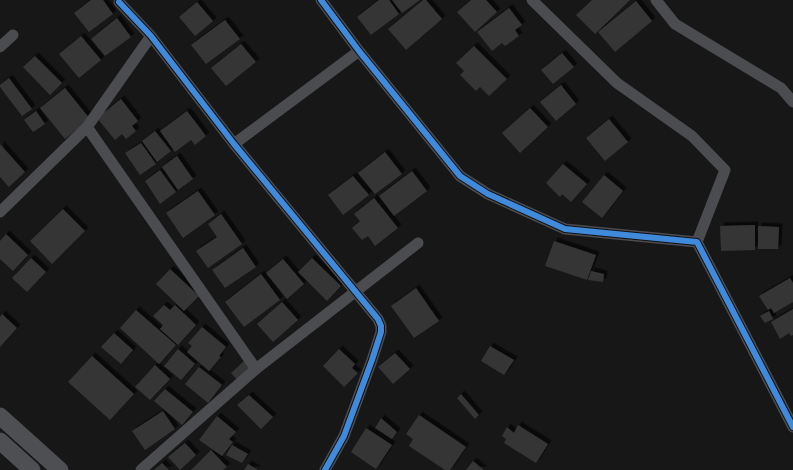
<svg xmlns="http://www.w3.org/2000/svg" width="793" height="470" viewBox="0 0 793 470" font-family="'Fira Sans Condensed',sans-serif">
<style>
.building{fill:#353536;filter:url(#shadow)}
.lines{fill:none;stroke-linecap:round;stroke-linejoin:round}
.street{stroke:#4b4c50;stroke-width:11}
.primary{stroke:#4d4f52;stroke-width:17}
.cycleway-casing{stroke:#111113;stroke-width:8}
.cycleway{stroke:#408adc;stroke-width:6}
</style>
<defs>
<filter id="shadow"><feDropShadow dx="3.5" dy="-3.5" stdDeviation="0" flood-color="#0009"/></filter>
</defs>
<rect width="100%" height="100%" fill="#171717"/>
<path class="building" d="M91 0H103L113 14 89 32 74 13Z
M379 0H389L399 14 371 35 357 17Z
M392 0H420L402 13Z
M423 0H426L442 19 406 50 388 29Z
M471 0H486L497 12 475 32 457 12Z
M592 0H630L595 34 576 15Z
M636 1 652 21 615 52 598 32Z
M197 2 213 21 195 36 179 17Z
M509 8 522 25 515 30 519 36 505 46 502 43 492 51 477 32Z
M117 18 131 37 105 56 91 39Z
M225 20 240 39 206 64 191 45Z
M81 36 101 60 79 78 59 54Z
M241 44 256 62 226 86 211 68Z
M474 46 507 79 489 96 480 87 476 91 460 75 464 71 456 63Z
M562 53 574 67 553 84 541 70Z
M35 56 62 83 50 95 23 67Z
M9 78 32 109 22 116 0 87V85Z
M561 85 576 104 556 121 540 102Z
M65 88 90 119 65 139 40 108Z
M121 99 138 121 132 126 136 131 126 139 122 134 115 140 97 118Z
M530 108 548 127 520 153 502 133Z
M36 111 45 124 33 132 24 120Z
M187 111 206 136 195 145 191 140 175 152 160 131Z
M609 119 628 142 605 161 586 138Z
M155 131 171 151 157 162 142 141Z
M141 143 156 164 140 175 125 153Z
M0 144 25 172 9 187 0 177Z
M385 152 402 174 375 194 358 173Z
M177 156 193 179 178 190 162 167Z
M563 164 587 184 571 202 562 194 560 197 546 183Z
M160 170 176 192 160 204 145 181Z
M412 171 427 191 394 216 379 196Z
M604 175 623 191 602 218 582 202Z
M353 176 369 195 343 215 328 195Z
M198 191 215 215 183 238 166 213Z
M374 198 398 228 375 246 368 236 362 240 352 228 360 221 354 214Z
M63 209 85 231 52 264 30 241Z
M221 214 242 244 208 268 196 251 217 237 208 224Z
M755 225V250L721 251 720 226Z
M758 226 779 227 778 249H758Z
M6 234 28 255 13 271 0 259V241Z
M554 241 596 255 587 280 545 266Z
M243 248 256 267 225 288 212 270Z
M31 258 46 272 27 292 12 278Z
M312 258 341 286 327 301 298 272Z
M283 259 304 284 287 299 266 273Z
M170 269 199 296 184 311 156 284Z
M591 271 604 274 603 282 588 280Z
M261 274 280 300 244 327 225 302Z
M790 278 793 283V302L774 313 771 308 768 310 759 296Z
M416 288 439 321 414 338 391 306Z
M282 302 298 320 273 342 257 324Z
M164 305 170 310 175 305 196 325 178 345 160 329 163 325 153 316Z
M793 309V335L791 336 789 333 780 339 771 322Z
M136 310 176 345 159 364 120 328Z
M769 311 773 319 765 323 760 316Z
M2 314 17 328 0 347V317Z
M202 327 226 347 219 356 221 357 209 371 187 352 192 346 188 343Z
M114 333 133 350 121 364 101 347Z
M490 346 514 360 504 375 481 361Z
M178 349 195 364 181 380 164 366Z
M339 349 355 364 352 368 358 373 344 387 323 366Z
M395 353 410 369 393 384 378 367Z
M92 356 134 394 110 420 68 382Z
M244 361 251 369 238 381 231 373Z
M155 365 170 379 150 400 135 387Z
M199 367 222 385 208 403 185 384Z
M165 389 193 412 182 425 154 401Z
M461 394 479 415 475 419 457 398Z
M249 395 273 417 261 429 237 405Z
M163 411 175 429 145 450 132 431Z
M419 415 466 447 450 470H445L409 446 413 439 406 434Z
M217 416 236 432 229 439 233 442 222 456 199 440Z
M381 418 397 432 392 439 375 428Z
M518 425 548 444 536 463 504 443 506 439 502 436 507 427 514 433Z
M366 428 392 445 376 469 351 452Z
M185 443 196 455 180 470 168 457Z
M232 445 248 454 242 463 226 455Z
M211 450 227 467 223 470H191Z
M473 461 484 470H466Z
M162 463 169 470H154Z
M248 464 258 470H244Z"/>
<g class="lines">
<path class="street" d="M321 0 359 51 460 176 488 194 565 229 697 242 793 427
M532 0 617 83 692 136 725 170 697 242
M656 0 675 24 781 88 793 102
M119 2 151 36 234 144 378 319 381 326V332L372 360 344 436 325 470
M0 47 13 35
M87 127 151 36
M234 144 359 51
M0 212 87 127 256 369
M141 470 256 369 418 243"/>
<path class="primary" d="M0 416 60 470
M0 441 32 470"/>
<defs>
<path id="cycleway" d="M321 0 359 51 460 176 488 194 565 229 697 242 793 427
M119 2 151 36 234 144 378 319 381 326V332L372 360 344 436 325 470"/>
</defs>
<use href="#cycleway" class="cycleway-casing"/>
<use href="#cycleway" class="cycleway"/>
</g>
</svg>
